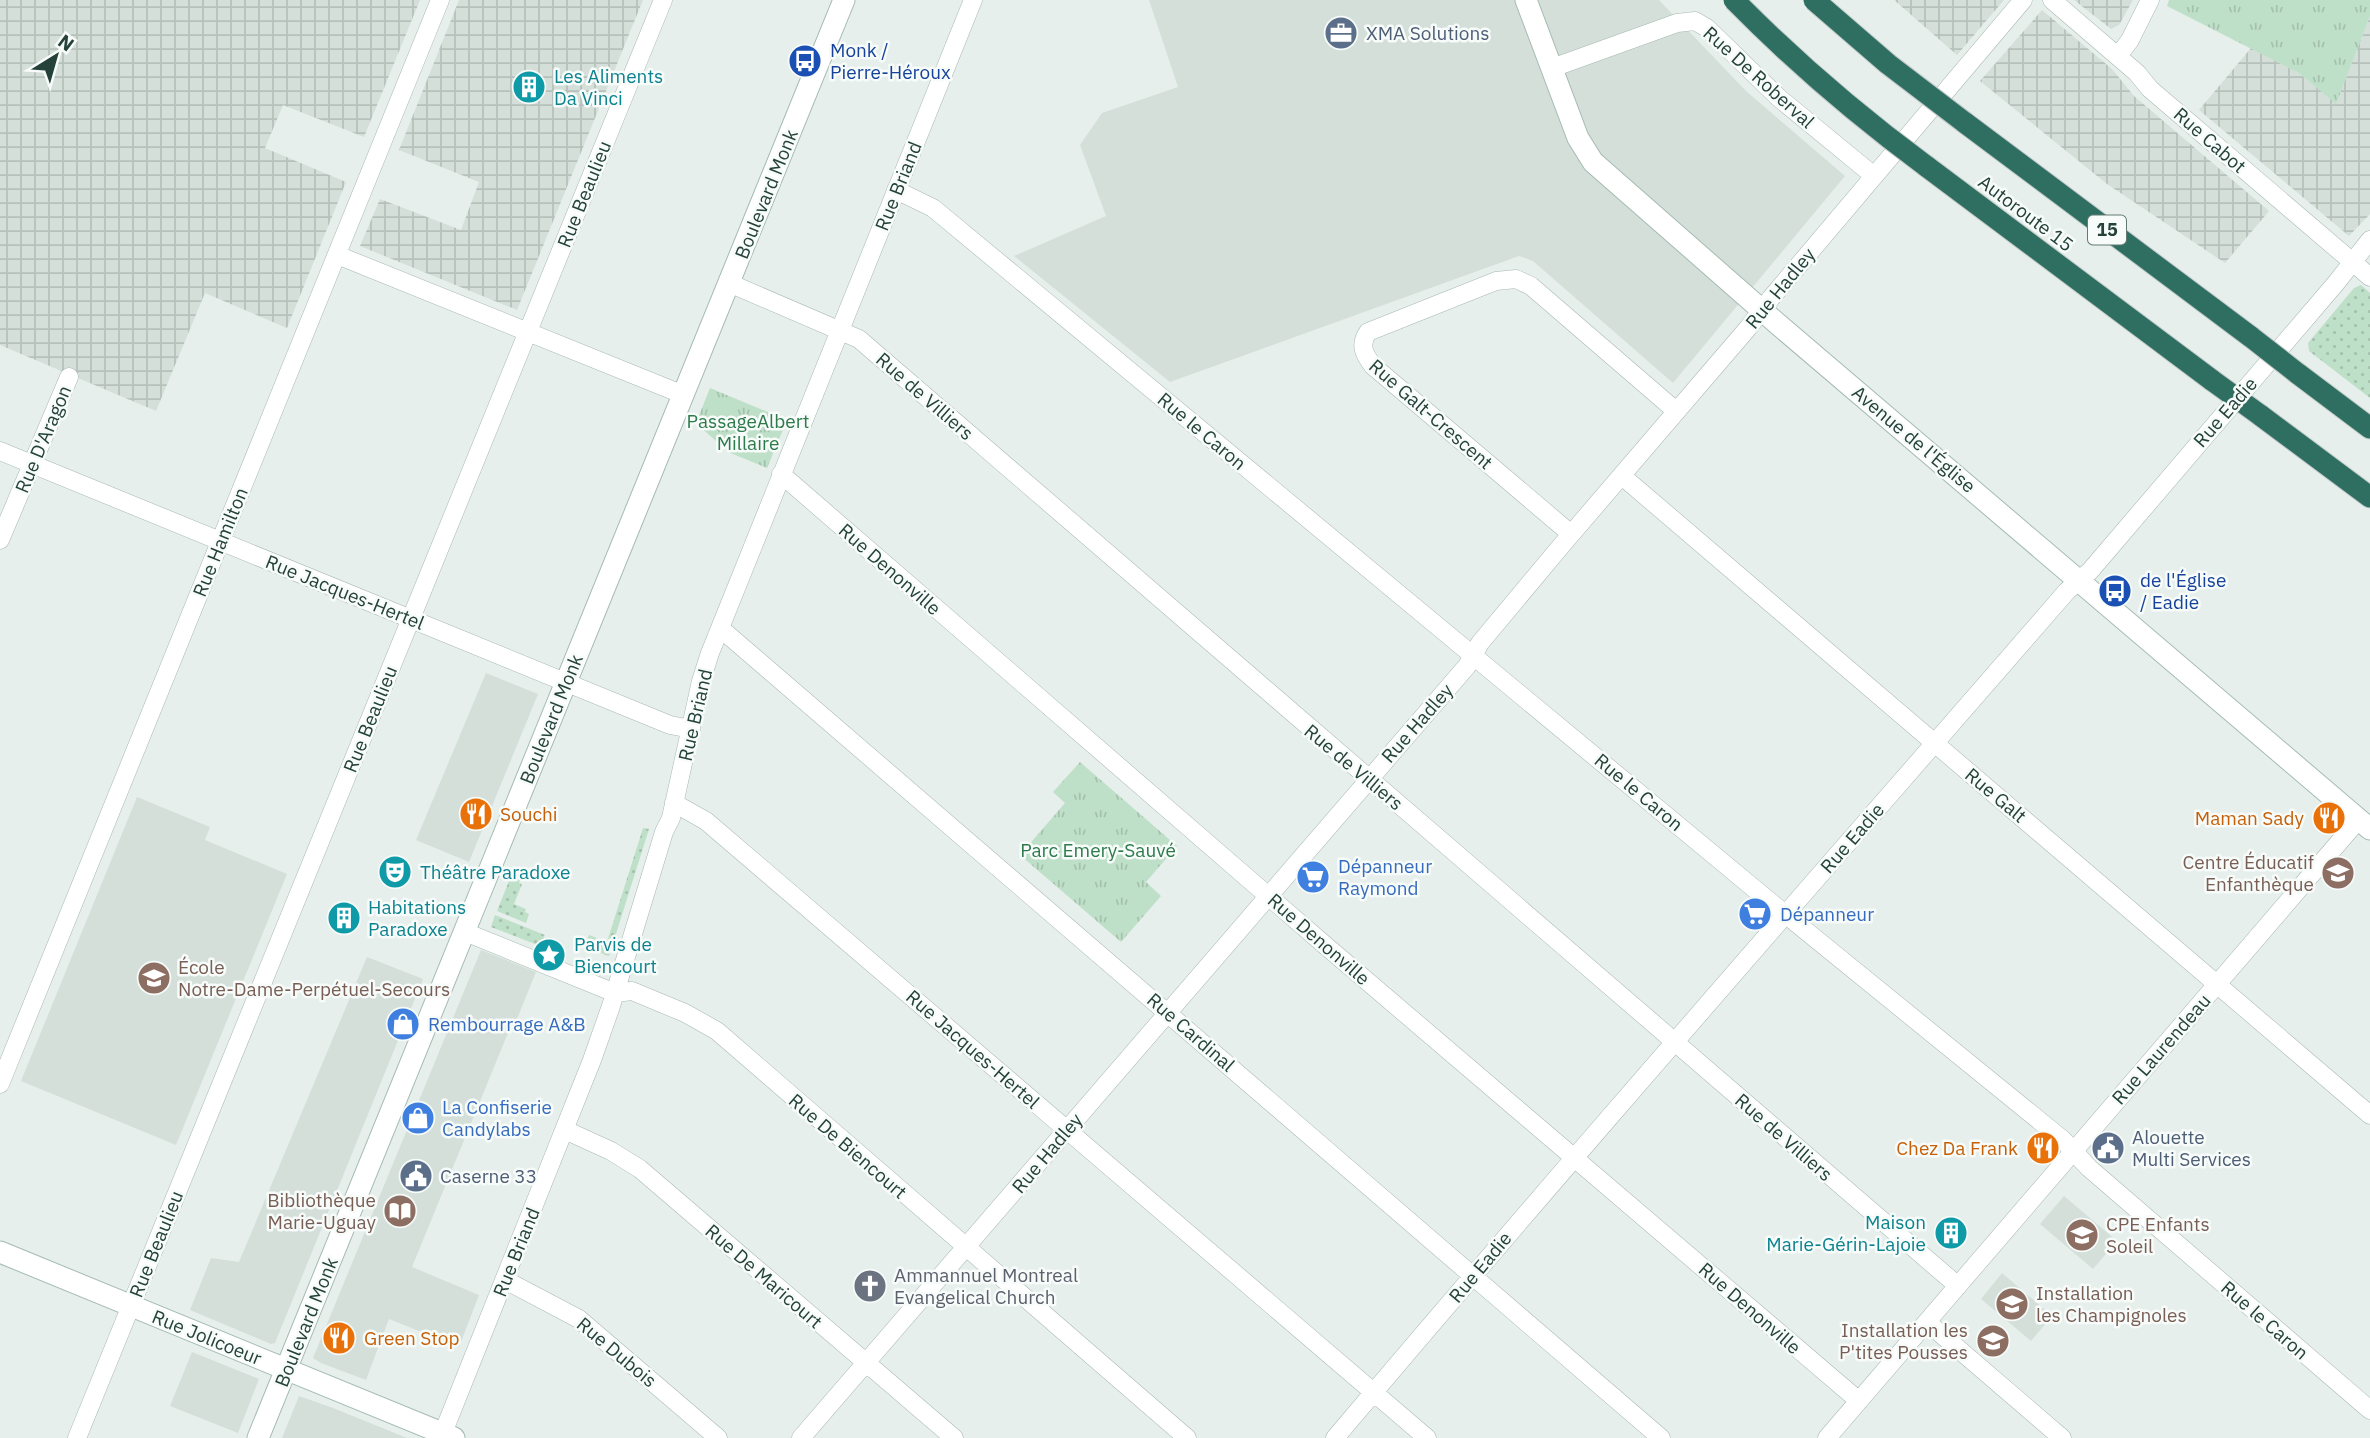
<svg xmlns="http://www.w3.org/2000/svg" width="2370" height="1438" viewBox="0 0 2370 1438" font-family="'IBM Plex Sans',sans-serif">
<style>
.built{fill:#d4dfda}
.industrial{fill:url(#industrial-grid)}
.grass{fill:url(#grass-dots)}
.park{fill:url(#park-tufts)}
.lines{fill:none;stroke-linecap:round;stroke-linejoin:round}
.street-casing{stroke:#a8b8b2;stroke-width:19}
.secondary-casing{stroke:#a4bbb3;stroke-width:23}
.highway-casing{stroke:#c2cac8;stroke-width:23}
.street{stroke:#fff;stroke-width:18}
.secondary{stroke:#fff;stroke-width:21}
.highway{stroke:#2f6f62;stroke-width:21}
.highway-bridge-casing{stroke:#c2cac8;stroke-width:23;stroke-linecap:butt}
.highway-bridge{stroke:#2f6f62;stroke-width:21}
.labels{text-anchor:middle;stroke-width:5;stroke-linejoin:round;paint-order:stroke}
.shield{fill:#f7fbf9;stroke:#637a73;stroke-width:2}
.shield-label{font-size:18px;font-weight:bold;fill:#24423a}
.service-label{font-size:19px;fill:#4e5e75;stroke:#f7fbf9;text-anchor:start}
.transit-label{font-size:19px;fill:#164399;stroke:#f7fbf9;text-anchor:start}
.culture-label{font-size:19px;fill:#0d838f;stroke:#f7fbf9;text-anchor:start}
.street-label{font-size:19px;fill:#24423a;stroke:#f7fbf9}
.park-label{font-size:19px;fill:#2d7a4b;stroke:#f7fbf9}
.food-label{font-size:19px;fill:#c56008;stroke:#f7fbf9;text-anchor:start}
.education-label{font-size:19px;fill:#785e54;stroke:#f7fbf9;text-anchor:end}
.shop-label{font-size:19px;fill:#366cbe;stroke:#f7fbf9;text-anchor:start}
.worship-label{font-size:19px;fill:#5b616d;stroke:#f7fbf9;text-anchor:start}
</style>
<defs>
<pattern id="industrial-grid" width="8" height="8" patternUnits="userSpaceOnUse" patternTransform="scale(1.75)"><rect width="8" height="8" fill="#d4dfda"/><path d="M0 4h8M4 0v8" fill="none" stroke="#b6c1bc"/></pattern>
<pattern id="grass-dots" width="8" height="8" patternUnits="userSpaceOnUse" patternTransform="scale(1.75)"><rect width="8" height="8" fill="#bfe0c8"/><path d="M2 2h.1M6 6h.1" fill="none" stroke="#a4c1ad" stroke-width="1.8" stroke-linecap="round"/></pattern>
<pattern id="park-tufts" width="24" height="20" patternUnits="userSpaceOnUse" patternTransform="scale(1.75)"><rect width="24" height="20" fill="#bfe0c8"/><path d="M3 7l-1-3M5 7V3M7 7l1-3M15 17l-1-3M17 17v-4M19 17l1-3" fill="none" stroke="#a4c1ad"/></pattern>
</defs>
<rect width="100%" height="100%" fill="#e6efeb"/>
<path class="built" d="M1149 0H1659L1746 91 1845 176 1673 383 1533 261 1519 256 1170 382 1014 256 1106 216 1080 145 1102 113 1178 87Z
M486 673 538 694 469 862 416 840Z
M137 797 210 827 205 840 287 874 176 1145 21 1081Z
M481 950 536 972 515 1024 508 1033 412 1267 479 1295 459 1347 389 1319 366 1380 321 1363 313 1358Z
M367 957 423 979 275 1343 271 1344 190 1310 211 1258 239 1262Z
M2064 1196 2117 1241 2093 1269 2040 1224Z
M2002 1273 2052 1316 2031 1341 1981 1299Z
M192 1352 259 1379 238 1433 170 1406Z
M299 1396 333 1408 407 1438H282Z"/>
<path class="industrial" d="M0 0H420L364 137 283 105 265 148 346 182 287 328 205 293 156 411 0 345Z
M459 0H643L517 310 360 246 380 199 461 230 479 182 399 150Z
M1894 0H2004L1957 55Z
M2074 0H2133L2119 25 2111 29Z
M2042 10 2112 69 2134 96 2269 211 2225 263 2107 184 1980 81Z
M2370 16V214L2349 236 2199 110 2251 48 2299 73 2336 103Z"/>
<path class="grass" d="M2361 285 2370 293V398L2309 351 2308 343 2354 288Z
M643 828 649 829 609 956 584 947 589 935 607 942Z
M511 876 520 880 519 883 522 884 514 904 526 909 525 912 529 914 526 923 497 911Z
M495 915 545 935 540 946 491 927Z"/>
<path class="park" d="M2169 0H2370V16L2336 104 2299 73 2167 6Z
M710 388 787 420 767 468 728 452 696 423Z
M1080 762 1177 846 1146 882 1161 896 1121 942 1020 855 1065 803 1053 792Z"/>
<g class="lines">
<defs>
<path id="street" d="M2052 0 2137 73 2150 89 2370 277
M2118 56 2130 40 2150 0
M1552 68 1677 23 1695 21 1707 28 1779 98 1874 176
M896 190 933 208 1774 905 2062 1139 2089 1168 2370 1410
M337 255 684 395
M729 283 859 339 1958 1286
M0 451 670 725 691 729
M781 474 1326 946 1859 1401
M1622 476 2370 1115
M1571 534 1373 366C1364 354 1359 345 1368 332L1496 281 1516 279 1531 286 1676 411
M0 540 69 377
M720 628 1661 1438
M674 803 706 821 1427 1438
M465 932 615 993 632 991 685 1013 717 1031 1187 1438
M0 1084 440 0
M565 1130 611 1151 640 1169 954 1438
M505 1280 579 1319 718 1438
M1927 1322 2062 1438
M77 1438 663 0
M441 1438 592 1060 611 1006 664 832 671 818 701 681 710 653 973 0
M801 1438 1467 666 1480 643 1561 546 1748 328 1771 298 2023 0
M1335 1438C1576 1153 1822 873 2067 591L2090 571 2336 283 2370 240
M1827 1438 2359 819"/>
<path id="secondary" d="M1526 0 1578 138 1593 162 1780 326 2370 829
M0 1252 454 1438
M258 1438 844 0"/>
<path id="highway" d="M1964 122 2251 337
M1926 166 2213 381
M2297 373 2370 428
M2260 415 2370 497"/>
</defs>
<use href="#street" class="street-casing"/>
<use href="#secondary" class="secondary-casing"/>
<use href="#highway" class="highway-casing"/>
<use href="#street" class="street"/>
<use href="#secondary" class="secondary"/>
<use href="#highway" class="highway"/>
<defs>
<path id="highway-bridge" d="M1734 0C1794 61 1857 115 1926 166
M1814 0 1888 64 1964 122
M2251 337 2297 373
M2213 381 2260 415"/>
</defs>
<use href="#highway-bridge" class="highway-bridge-casing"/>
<use href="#highway-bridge" class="highway-bridge"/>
</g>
<defs>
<symbol id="office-disc" viewBox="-11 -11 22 22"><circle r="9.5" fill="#5c6f8a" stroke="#f7fbf9"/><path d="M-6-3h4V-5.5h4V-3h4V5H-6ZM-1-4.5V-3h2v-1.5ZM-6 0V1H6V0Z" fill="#fff"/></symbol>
<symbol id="bus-disc" viewBox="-11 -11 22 22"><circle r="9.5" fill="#1a4fb4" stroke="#f7fbf9"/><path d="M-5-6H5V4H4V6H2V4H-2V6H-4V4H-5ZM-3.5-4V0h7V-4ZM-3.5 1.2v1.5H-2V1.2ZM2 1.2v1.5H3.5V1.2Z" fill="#fff"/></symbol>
<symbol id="building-disc" viewBox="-11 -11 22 22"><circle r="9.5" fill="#0f9aa8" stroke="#f7fbf9"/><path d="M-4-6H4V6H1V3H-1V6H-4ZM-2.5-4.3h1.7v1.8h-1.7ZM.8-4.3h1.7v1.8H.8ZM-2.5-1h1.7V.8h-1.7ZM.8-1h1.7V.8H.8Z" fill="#fff"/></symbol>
<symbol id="restaurant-disc" viewBox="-11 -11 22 22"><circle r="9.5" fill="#e8710a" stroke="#f7fbf9"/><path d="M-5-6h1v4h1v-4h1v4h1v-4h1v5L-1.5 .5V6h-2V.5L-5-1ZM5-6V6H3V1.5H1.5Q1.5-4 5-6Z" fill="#fff"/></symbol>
<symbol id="theatre-disc" viewBox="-11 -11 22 22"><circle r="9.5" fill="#0f9aa8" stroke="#f7fbf9"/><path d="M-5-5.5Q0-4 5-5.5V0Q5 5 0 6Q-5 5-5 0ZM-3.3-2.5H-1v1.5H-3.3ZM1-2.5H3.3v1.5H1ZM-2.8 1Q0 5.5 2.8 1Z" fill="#fff"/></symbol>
<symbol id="school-disc" viewBox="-11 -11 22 22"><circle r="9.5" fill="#8d6e63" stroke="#f7fbf9"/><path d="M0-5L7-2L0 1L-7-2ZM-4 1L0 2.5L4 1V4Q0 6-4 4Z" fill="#fff"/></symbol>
<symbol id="supermarket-disc" viewBox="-11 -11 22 22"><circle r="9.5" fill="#3f7fe0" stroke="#f7fbf9"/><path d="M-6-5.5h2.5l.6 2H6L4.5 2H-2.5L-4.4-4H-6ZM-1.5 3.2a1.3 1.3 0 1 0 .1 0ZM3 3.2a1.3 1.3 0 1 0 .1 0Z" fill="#fff"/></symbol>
<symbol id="sight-disc" viewBox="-11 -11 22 22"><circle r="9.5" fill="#0f9aa8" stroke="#f7fbf9"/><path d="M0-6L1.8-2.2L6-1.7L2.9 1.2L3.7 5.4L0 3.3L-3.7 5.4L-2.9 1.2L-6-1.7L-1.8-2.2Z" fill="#fff"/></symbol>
<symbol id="shop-disc" viewBox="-11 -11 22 22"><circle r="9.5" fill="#3f7fe0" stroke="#f7fbf9"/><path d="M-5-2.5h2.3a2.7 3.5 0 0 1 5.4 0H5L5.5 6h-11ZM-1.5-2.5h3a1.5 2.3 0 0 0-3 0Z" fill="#fff"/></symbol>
<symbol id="civic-disc" viewBox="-11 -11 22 22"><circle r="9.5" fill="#5c6f8a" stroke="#f7fbf9"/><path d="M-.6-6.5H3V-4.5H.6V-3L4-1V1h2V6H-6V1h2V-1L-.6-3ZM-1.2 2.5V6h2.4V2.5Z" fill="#fff"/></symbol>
<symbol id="library-disc" viewBox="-11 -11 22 22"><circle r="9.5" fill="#8d6e63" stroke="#f7fbf9"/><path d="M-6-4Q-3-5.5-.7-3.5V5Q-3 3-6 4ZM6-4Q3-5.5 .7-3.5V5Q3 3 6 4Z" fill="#fff"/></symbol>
<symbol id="church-disc" viewBox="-11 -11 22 22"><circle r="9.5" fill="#6b7280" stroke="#f7fbf9"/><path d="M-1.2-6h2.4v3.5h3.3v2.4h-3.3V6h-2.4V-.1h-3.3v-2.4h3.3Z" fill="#fff"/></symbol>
</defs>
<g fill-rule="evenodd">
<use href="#office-disc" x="1322" y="14" width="38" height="38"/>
<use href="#bus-disc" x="786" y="42" width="38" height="38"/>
<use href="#building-disc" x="510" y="68" width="38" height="38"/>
<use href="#bus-disc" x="2096" y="572" width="38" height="38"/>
<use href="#restaurant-disc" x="457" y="795" width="38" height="38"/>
<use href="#restaurant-disc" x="2310" y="799" width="38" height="38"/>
<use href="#theatre-disc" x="376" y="853" width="38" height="38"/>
<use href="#school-disc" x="2319" y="854" width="38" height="38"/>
<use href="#supermarket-disc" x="1294" y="858" width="38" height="38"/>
<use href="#supermarket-disc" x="1736" y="895" width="38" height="38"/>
<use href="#building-disc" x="325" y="899" width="38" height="38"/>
<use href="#sight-disc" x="530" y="936" width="38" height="38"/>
<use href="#school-disc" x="135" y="959" width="38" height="38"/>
<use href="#shop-disc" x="384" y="1005" width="38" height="38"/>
<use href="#shop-disc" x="399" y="1099" width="38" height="38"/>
<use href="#restaurant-disc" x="2024" y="1129" width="38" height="38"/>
<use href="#civic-disc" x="2089" y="1129" width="38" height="38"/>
<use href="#civic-disc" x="397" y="1157" width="38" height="38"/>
<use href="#library-disc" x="381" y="1192" width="38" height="38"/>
<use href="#building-disc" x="1932" y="1214" width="38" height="38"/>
<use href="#school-disc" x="2063" y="1216" width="38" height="38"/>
<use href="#church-disc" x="851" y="1267" width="38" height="38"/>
<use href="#school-disc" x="1993" y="1285" width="38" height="38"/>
<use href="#restaurant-disc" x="320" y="1319" width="38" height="38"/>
<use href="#school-disc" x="1974" y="1322" width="38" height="38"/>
</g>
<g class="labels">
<rect class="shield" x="2088" y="215.5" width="38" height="29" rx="5"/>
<g class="shield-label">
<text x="2107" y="236">15</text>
</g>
<g class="service-label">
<text x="1366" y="40">XMA Solutions</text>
<text x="2132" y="1144">Alouette<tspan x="2132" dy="22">Multi Services</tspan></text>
<text x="440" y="1183">Caserne 33</text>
</g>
<g class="transit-label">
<text x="830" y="57">Monk /<tspan x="830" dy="22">Pierre-Héroux</tspan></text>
<text x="2140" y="587">de l'Église<tspan x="2140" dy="22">/ Eadie</tspan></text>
</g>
<g class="culture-label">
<text x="554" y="83">Les Aliments<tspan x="554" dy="22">Da Vinci</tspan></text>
<text x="420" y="879">Théâtre Paradoxe</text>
<text x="368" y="914">Habitations<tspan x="368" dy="22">Paradoxe</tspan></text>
<text x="574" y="951">Parvis de<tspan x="574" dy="22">Biencourt</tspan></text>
<text x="1926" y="1229" text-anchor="end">Maison<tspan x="1926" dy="22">Marie-Gérin-Lajoie</tspan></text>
</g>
<g class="street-label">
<text transform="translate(1759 77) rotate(42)" y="7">Rue De Roberval</text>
<text transform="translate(2210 140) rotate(41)" y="7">Rue Cabot</text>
<text transform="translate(898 186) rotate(-68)" y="7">Rue Briand</text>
<text transform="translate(584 194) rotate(-68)" y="7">Rue Beaulieu</text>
<text transform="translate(766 194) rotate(-68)" y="7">Boulevard Monk</text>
<text transform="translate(2026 213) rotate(37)" y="7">Autoroute 15</text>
<text transform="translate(1780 288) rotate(-51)" y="7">Rue Hadley</text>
<text transform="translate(925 396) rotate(41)" y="7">Rue de Villiers</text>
<text transform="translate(2225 412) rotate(-49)" y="7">Rue Eadie</text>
<text transform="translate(1431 414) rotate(41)" y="7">Rue Galt-Crescent</text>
<text transform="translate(1202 431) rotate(40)" y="7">Rue le Caron</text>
<text transform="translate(43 439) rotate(-67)" y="7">Rue D'Aragon</text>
<text transform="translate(1914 439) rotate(40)" y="7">Avenue de l'Église</text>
<text transform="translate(220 542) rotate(-68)" y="7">Rue Hamilton</text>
<text transform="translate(890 569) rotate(41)" y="7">Rue Denonville</text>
<text transform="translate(345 592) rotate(22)" y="7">Rue Jacques-Hertel</text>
<text transform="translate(695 715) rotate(-77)" y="7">Rue Briand</text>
<text transform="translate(370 719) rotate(-68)" y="7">Rue Beaulieu</text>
<text transform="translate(551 719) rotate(-68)" y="7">Boulevard Monk</text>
<text transform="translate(1417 723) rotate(-49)" y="7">Rue Hadley</text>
<text transform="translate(1354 767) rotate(40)" y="7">Rue de Villiers</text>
<text transform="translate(1639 792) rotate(40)" y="7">Rue le Caron</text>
<text transform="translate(1996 795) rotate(40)" y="7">Rue Galt</text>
<text transform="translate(1852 838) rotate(-49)" y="7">Rue Eadie</text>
<text transform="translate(1319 939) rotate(41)" y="7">Rue Denonville</text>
<text transform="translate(1191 1032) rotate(41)" y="7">Rue Cardinal</text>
<text transform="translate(973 1049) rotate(41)" y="7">Rue Jacques-Hertel</text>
<text transform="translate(2161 1049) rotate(-49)" y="7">Rue Laurendeau</text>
<text transform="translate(1784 1137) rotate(41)" y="7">Rue de Villiers</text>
<text transform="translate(848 1146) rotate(41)" y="7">Rue De Biencourt</text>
<text transform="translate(1047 1153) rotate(-50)" y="7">Rue Hadley</text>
<text transform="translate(156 1244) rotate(-68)" y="7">Rue Beaulieu</text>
<text transform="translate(516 1252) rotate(-68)" y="7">Rue Briand</text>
<text transform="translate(1480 1267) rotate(-50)" y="7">Rue Eadie</text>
<text transform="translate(764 1276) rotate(41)" y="7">Rue De Maricourt</text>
<text transform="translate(1750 1308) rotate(41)" y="7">Rue Denonville</text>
<text transform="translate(2265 1320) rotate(41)" y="7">Rue le Caron</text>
<text transform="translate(306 1322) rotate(-68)" y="7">Boulevard Monk</text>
<text transform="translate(207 1337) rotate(22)" y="7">Rue Jolicoeur</text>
<text transform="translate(617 1352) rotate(40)" y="7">Rue Dubois</text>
</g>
<g class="park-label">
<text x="748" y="428">PassageAlbert<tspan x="748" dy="22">Millaire</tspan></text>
<text x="1098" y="857">Parc Emery-Sauvé</text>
</g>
<g class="food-label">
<text x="500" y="821">Souchi</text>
<text x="2304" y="825" text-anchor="end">Maman Sady</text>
<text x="2018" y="1155" text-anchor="end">Chez Da Frank</text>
<text x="364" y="1345">Green Stop</text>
</g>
<g class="education-label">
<text x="2314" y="869">Centre Éducatif<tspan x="2314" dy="22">Enfanthèque</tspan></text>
<text x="178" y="974" text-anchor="start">École<tspan x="178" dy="22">Notre-Dame-Perpétuel-Secours</tspan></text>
<text x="376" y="1207">Bibliothèque<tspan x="376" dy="22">Marie-Uguay</tspan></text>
<text x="2106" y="1231" text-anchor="start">CPE Enfants<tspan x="2106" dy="22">Soleil</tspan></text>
<text x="2036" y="1300" text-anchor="start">Installation<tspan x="2036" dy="22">les Champignoles</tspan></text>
<text x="1968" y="1337">Installation les<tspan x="1968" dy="22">P'tites Pousses</tspan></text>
</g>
<g class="shop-label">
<text x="1338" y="873">Dépanneur<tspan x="1338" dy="22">Raymond</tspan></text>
<text x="1780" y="921">Dépanneur</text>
<text x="428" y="1031">Rembourrage A&amp;B</text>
<text x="442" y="1114">La Confiserie<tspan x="442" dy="22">Candylabs</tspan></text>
</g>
<g class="worship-label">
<text x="894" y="1282">Ammannuel Montreal<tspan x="894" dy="22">Evangelical Church</tspan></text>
</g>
</g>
<g transform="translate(56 56) rotate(37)" stroke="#f7fbf9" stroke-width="5" paint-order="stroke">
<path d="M0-5L12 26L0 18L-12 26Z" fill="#24423a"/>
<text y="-10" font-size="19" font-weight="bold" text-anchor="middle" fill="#24423a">N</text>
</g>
</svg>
